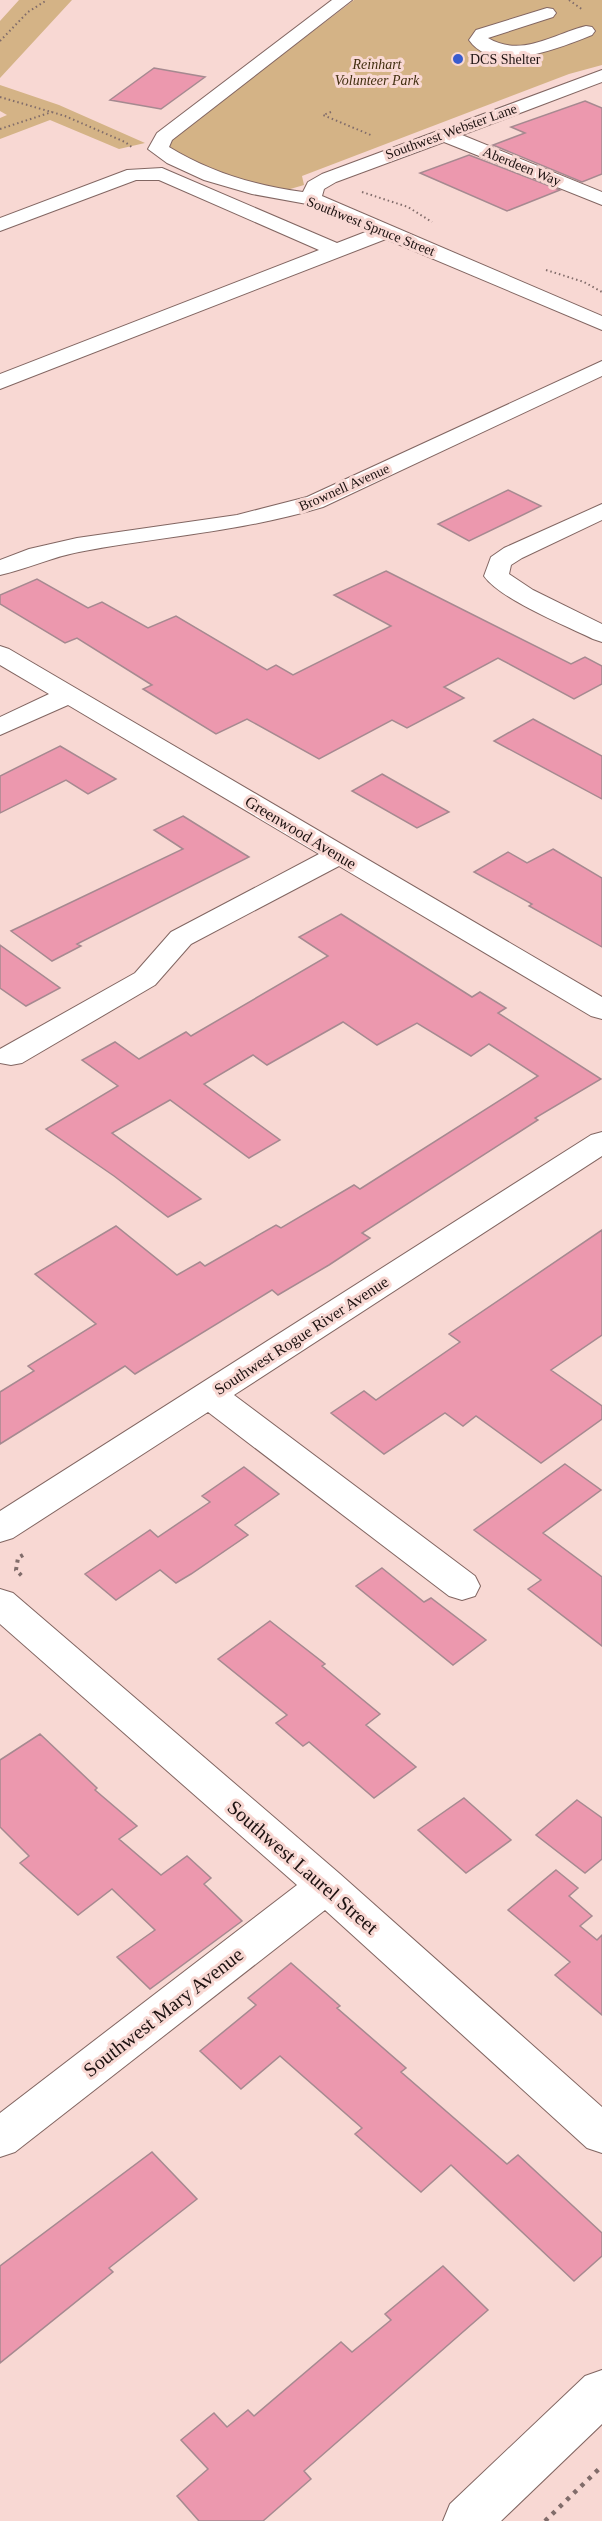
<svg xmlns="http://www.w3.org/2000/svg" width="602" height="2521" viewBox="0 0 602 2521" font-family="Georgia,serif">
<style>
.green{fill:#d4b386}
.building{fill:#ec98ae;stroke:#a68990;stroke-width:1.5}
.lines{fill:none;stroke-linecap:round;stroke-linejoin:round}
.minor-casing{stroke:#826662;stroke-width:2}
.path-far2{stroke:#816c6a;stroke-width:2;stroke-dasharray:1.5 3;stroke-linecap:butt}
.path-far1{stroke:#816c6a;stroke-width:4;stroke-dasharray:3 4.5;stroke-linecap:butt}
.path{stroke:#816c6a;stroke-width:4.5;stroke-dasharray:4 6;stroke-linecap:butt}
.minor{fill:#fff;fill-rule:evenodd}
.poi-dot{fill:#395cce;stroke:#f8d8d3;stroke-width:2}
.labels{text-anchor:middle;stroke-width:6;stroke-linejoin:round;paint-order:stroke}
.far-poi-label{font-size:14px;fill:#1d1211;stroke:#f8d8d3;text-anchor:start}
.far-park-label{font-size:14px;font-style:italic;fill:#412e0f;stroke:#f8d8d3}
.far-street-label{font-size:14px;fill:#1d1211;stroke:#f8d8d3}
.street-label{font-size:16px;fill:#1d1211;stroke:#f8d8d3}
.near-street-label{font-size:20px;fill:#1d1211;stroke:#f8d8d3}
</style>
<rect width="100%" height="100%" fill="#f8d8d3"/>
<path class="green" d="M19 0H72L0 78V21Z
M354 0H602V65L569 74 302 176 304 185 280 192 198 167 158 149Z
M0 85 59 105 145 143 119 149 50 120 0 139V118L7 115 0 111Z"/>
<path class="building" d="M154 68 205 77 161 109 110 100Z
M585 101 602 108V174L582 182 493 145 525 133 511 127Z
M469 155 560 190 507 211 420 173Z
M508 490 541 506 469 541 438 524Z
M386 571 571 664 585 657 602 666V684L574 699 498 658 444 687 464 698 407 728 392 720 319 759 247 719 216 734 143 689 152 685 77 638 65 643 0 604V595L37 579 88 608 102 602 148 628 176 616 267 670 276 665 293 675 391 626 334 595Z
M533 719 602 756V799L494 741Z
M60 746 116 779 88 794 66 780 0 813V776Z
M382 774 449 812 417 828 352 791Z
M183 816 249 857 77 944 81 946 52 961 11 931 183 849 154 830Z
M553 849 602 878V947L529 906 532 904 474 872 508 852 527 863Z
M341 914 472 997 480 992 506 1008 498 1013 601 1079 535 1118 538 1120 362 1233 370 1238 329 1265 278 1295 272 1290 135 1374 125 1366 0 1444V1392L34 1371 28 1366 96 1324 35 1274 116 1226 177 1275 200 1262 205 1266 276 1225 281 1228 354 1185 360 1189 538 1076 489 1044 471 1056 417 1023 377 1045 343 1022 267 1065 253 1055 204 1084 280 1140 249 1158 170 1100 112 1133 201 1199 168 1217 114 1176 46 1129 118 1086 82 1060 115 1042 139 1059 186 1032 191 1036 328 956 299 937Z
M0 945 60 988 26 1006 0 988Z
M602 1230V1335L551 1370 602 1406V1419L541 1463 476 1416 463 1426 445 1413 384 1454 331 1413 364 1391 376 1400 460 1342 449 1334Z
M565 1464 601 1490 543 1533 602 1577V1646L528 1589 541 1580 474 1530Z
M244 1467 279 1494 235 1525 248 1535 191 1574 176 1583 160 1570 116 1600 85 1574 150 1530 158 1537 210 1502 202 1496Z
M382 1568 424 1602 431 1598 486 1640 453 1665 356 1586Z
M270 1621 325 1664 322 1666 380 1714 366 1725 416 1767 374 1798 309 1742 303 1746 276 1723 287 1715 218 1659Z
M40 1734 97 1788 95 1790 137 1826 119 1839 161 1875 187 1856 211 1878 204 1884 242 1921 150 1989 117 1957 155 1930 112 1889 78 1915 20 1863 29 1856 0 1827V1760Z
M464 1798 511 1840 466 1873 418 1830Z
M577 1800 602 1818V1859L585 1873 536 1835Z
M556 1870 578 1888 569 1896 592 1916 580 1926 597 1940 602 1935V2015L555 1975 570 1962 508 1910Z
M291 1963 340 2006 337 2008 406 2068 401 2072 507 2164 518 2155 602 2233V2256L574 2281 451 2165 421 2192 355 2134 362 2128 280 2056 241 2089 200 2051 256 2005 248 1998Z
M152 2152 197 2199 109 2268 113 2272 0 2363V2266Z
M443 2266 488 2310 304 2471 311 2479 263 2521H199L177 2496 208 2469 181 2440 214 2413 227 2427 248 2410 254 2416 341 2342 352 2352 391 2320 385 2314Z"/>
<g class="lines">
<defs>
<path id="minor" d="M332 0H352L172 140 169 147C210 172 256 186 303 192L308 182 322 174 602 70V82L462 135 602 192V205L444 142 336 182 324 189 322 196 602 316V330L386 239 0 389V374L319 250 159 180H136L0 231V218L127 170 162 168 337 243 368 231 307 204 252 194 204 180 167 163 148 149 157 133Z
M547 8 553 9 556 13 553 17 488 38C522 58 553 34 586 26L592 27 595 31 592 35C562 47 494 76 469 40L476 30Z
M602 361V376L323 507C241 532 163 536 79 552 52 557 27 569 0 575V560L29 549 77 538 237 515 307 497Z
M602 504V520L522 558 511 565 509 574 533 590 602 624V642L593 639C566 626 500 599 484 576L491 557 504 548Z
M0 646 9 649 602 997V1019L591 1016 339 866 191 944 155 985 22 1063 11 1065 0 1063V1049L135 973 171 932 319 854 68 705 0 735V717L49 694 0 665Z
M602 1132V1156L234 1395 475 1576 480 1586 475 1596 462 1600 449 1596 208 1412 13 1538 0 1542V1511L591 1135Z
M0 1589 13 1593 340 1874 602 2107V2153L587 2148 325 1910 15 2152 0 2157V2113L297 1885 0 1624Z
M602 2370V2424L501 2521H443L450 2504 585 2376Z"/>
</defs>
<use href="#minor" class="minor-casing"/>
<path class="path-far2" d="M569 0 583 10
M0 41 28 12 47 0
M0 97 65 116 125 142 133 148
M331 112 323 115 373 136
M0 129 52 112
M362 192 408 207 432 222
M546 270 584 282 602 292"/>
<path class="path-far1" d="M23 1555 18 1558 16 1570 23 1577"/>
<path class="path" d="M545 2521 602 2466"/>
<use href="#minor" class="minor"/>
</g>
<circle class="poi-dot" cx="458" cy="59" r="6"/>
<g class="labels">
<g class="far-poi-label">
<text x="470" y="64">DCS Shelter</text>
</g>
<g class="far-park-label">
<text x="377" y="69">Reinhart<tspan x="377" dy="16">Volunteer Park</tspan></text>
</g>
<g class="far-street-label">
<text transform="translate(451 131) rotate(-20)" y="5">Southwest Webster Lane</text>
<text transform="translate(522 166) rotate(22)" y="5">Aberdeen Way</text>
<text transform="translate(371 226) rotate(22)" y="5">Southwest Spruce Street</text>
<text transform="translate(344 487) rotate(-24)" y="5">Brownell Avenue</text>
</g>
<g class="street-label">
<text transform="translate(301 832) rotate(31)" y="6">Greenwood Avenue</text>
<text transform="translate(301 1335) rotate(-33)" y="6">Southwest Rogue River Avenue</text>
</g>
<g class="near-street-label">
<text transform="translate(303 1867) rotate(41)" y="7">Southwest Laurel Street</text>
<text transform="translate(163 2012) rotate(-38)" y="7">Southwest Mary Avenue</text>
</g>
</g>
</svg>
